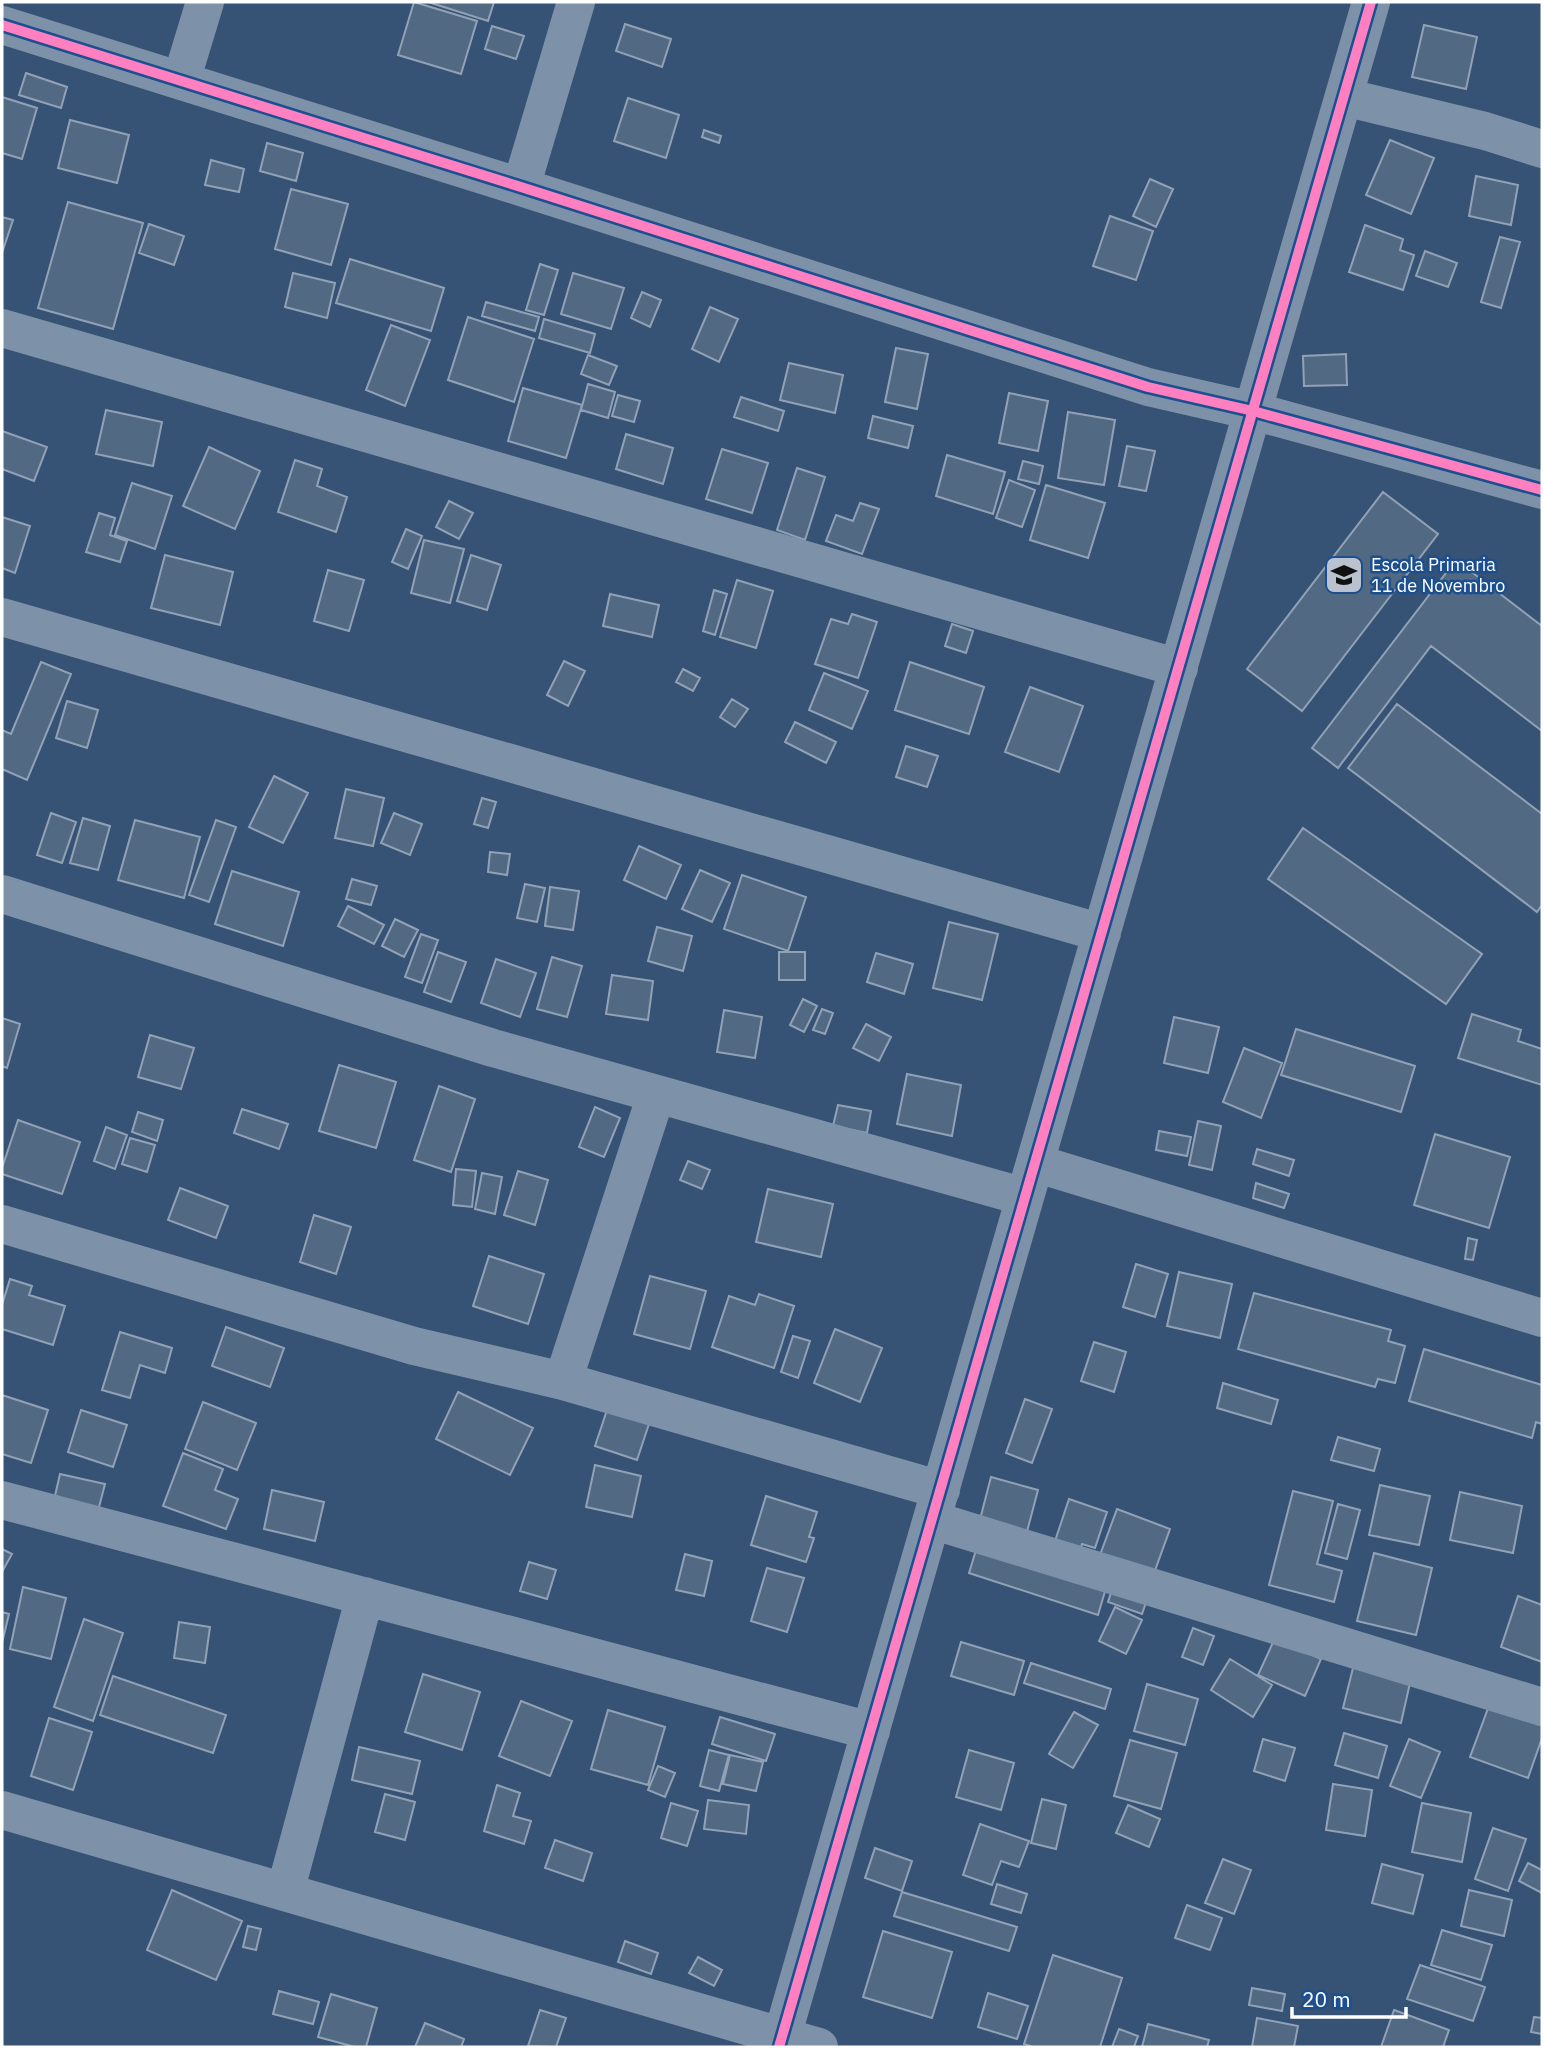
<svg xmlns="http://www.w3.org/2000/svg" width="1544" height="2049" viewBox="0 0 1544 2049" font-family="'IBM Plex Sans',sans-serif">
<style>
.building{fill:#526984;stroke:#92a2b6;stroke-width:2}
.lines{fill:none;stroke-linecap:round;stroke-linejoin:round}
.minor{stroke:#7d92a8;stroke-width:38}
.cycleway-casing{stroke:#1b4f8f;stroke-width:15}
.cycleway{stroke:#ff80c0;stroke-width:10}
.labels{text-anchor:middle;stroke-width:5;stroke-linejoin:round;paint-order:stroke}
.poi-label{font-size:18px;fill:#fff;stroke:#1b4f8f;text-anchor:start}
</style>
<rect width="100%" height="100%" fill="#365274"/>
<path class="building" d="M414 2 477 21 461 74 398 55Z
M428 2H494L488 21Z
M625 24 671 39 662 67 616 51Z
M1424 25 1477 37 1466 89 1412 77Z
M492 26 524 36 516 59 485 49Z
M26 73 67 87 61 108 19 95Z
M2 97 37 108 22 159 2 153Z
M628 98 679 115 666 158 614 141Z
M70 120 129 135 117 183 58 168Z
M704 130 721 136 719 143 702 137Z
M1390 140 1434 158 1411 214 1366 195Z
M267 143 303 153 296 181 260 171Z
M211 160 244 169 239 192 205 185Z
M1476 176 1518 185 1511 225 1469 216Z
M1150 179 1173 189 1156 227 1133 216Z
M291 189 348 204 331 265 275 249Z
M68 202 143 223 113 329 38 308Z
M1110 216 1153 231 1136 280 1093 266Z
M2 217 13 220 2 253Z
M149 224 184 236 174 265 139 253Z
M1365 225 1403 239 1400 250 1414 255 1403 290 1349 272Z
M1500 237 1520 242 1501 308 1481 302Z
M1425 251 1457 263 1448 287 1416 276Z
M350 259 444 288 431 331 336 303Z
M540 264 558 270 544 315 526 310Z
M293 273 335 283 327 318 285 307Z
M573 273 624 288 611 329 561 314Z
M642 292 661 300 650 327 631 318Z
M486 302 539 317 535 331 482 316Z
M710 307 738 319 719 362 692 349Z
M468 317 534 339 514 402 448 380Z
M544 319 595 334 590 353 539 338Z
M391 325 430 340 405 406 366 390Z
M896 348 928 354 917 409 885 402Z
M1346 354 1347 385 1304 386 1303 356Z
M588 355 617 366 609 385 581 374Z
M789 363 843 375 835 413 780 400Z
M588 384 615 392 608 418 581 410Z
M523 388 582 405 566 458 508 441Z
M1009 393 1048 401 1038 451 999 443Z
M618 395 640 401 634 422 612 416Z
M741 397 784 411 778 431 734 417Z
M106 410 162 422 153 466 96 454Z
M1068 412 1115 420 1104 485 1058 478Z
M873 416 913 426 908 448 868 438Z
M2 431 47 447 34 481 2 469Z
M626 434 673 448 663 484 616 469Z
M1127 446 1155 451 1146 491 1119 486Z
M209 447 260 471 235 529 183 506Z
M722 449 768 463 752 513 706 499Z
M947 455 1005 472 993 514 936 496Z
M295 460 322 469 317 486 347 497 336 532 278 512Z
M1023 461 1043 466 1039 484 1018 479Z
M797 468 825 477 805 540 777 530Z
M1009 480 1035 490 1022 527 996 518Z
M132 483 172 496 155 549 115 535Z
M1046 485 1105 503 1088 558 1030 540Z
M1383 492 1438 534 1302 711 1247 669Z
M449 501 473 513 459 539 436 527Z
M860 503 879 509 862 554 826 541 836 515 853 521Z
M99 513 115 518 110 535 127 541 120 562 86 552Z
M2 517 30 526 15 573 2 568Z
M406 529 422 536 408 569 392 562Z
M424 540 464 549 450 603 411 593Z
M165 555 233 572 220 625 151 608Z
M471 555 501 565 487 610 457 601Z
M1456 560 1542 626V731L1431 646 1338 768 1312 748Z
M328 570 364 580 349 631 314 621Z
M737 580 773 591 756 648 720 637Z
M714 590 727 594 715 635 703 631Z
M610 594 659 605 652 637 603 626Z
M852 614 877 622 858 678 815 664 831 619 848 624Z
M952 624 973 631 966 653 945 646Z
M564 661 585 671 568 706 547 695Z
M41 662 71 674 27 780 2 769V730L11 734Z
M910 662 984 687 969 734 895 710Z
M683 669 700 678 693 691 676 682Z
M824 673 868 691 852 729 809 710Z
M1030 687 1083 706 1059 772 1005 752Z
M732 699 748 709 735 727 720 717Z
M67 701 98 710 87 748 56 738Z
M1397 704 1542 814V905L1537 912 1348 768Z
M795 722 836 742 826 763 785 742Z
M906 746 938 756 927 787 896 777Z
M274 776 308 793 283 843 249 827Z
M346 789 384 798 373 846 335 838Z
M482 798 496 802 488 828 474 824Z
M51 813 76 822 62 863 37 855Z
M394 813 422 824 410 855 381 843Z
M83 818 110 826 98 870 70 863Z
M135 820 200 837 184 898 118 880Z
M216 820 236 827 209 902 189 895Z
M1303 828 1482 954 1446 1004 1268 879Z
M639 846 681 865 666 899 624 880Z
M490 852 510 854 507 875 488 872Z
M700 870 730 883 712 922 682 909Z
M232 871 299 892 283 946 215 924Z
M742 875 806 897 788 951 724 929Z
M352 879 377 886 371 905 346 899Z
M525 884 545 888 537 922 517 918Z
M550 887 579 891 573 930 545 926Z
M348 906 384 925 374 944 338 926Z
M395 919 418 930 404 957 382 946Z
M949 922 998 934 982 1000 933 988Z
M657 927 692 936 683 971 648 961Z
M421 934 438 940 422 983 405 977Z
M438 952 466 962 451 1002 424 992Z
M779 952H805V980H779Z
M876 953 913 964 904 994 867 982Z
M552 957 582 966 567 1017 537 1009Z
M496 959 536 973 520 1017 481 1003Z
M612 975 653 981 648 1020 606 1014Z
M803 999 817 1006 804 1032 790 1025Z
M822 1009 833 1013 825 1034 813 1030Z
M724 1010 762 1017 755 1058 717 1052Z
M1472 1014 1521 1030 1518 1041 1542 1049V1085L1458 1058Z
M1174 1017 1219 1027 1208 1073 1164 1063Z
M2 1018 20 1024 7 1068 2 1066Z
M866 1024 891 1037 879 1061 853 1048Z
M1296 1029 1415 1066 1401 1112 1281 1075Z
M150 1035 194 1048 181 1089 138 1077Z
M1244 1048 1282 1063 1261 1118 1223 1102Z
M339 1065 396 1082 376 1148 319 1131Z
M907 1074 961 1085 952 1136 897 1124Z
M439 1086 475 1099 451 1172 414 1160Z
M838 1105 871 1111 867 1133 833 1126Z
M595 1107 620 1118 604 1157 579 1147Z
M242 1109 288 1124 279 1149 234 1133Z
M138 1112 163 1120 157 1141 132 1132Z
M18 1120 80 1142 62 1194 2 1174V1168Z
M1198 1121 1221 1126 1212 1170 1189 1165Z
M106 1127 127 1135 115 1169 94 1161Z
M1159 1131 1191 1137 1187 1156 1156 1150Z
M1435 1134 1510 1157 1489 1228 1414 1205Z
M130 1138 155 1145 147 1172 122 1164Z
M1257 1149 1294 1160 1289 1176 1253 1164Z
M688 1161 710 1170 702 1189 680 1180Z
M456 1169 476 1171 472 1207 453 1205Z
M518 1171 548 1180 535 1225 504 1215Z
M482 1173 502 1177 495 1214 475 1209Z
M1256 1183 1289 1194 1284 1208 1253 1198Z
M180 1188 228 1206 216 1238 168 1220Z
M768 1189 833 1204 821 1257 756 1242Z
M314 1215 351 1227 336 1274 300 1262Z
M1468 1238 1477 1240 1473 1260 1465 1259Z
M489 1256 544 1274 528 1324 473 1306Z
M1136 1264 1168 1274 1155 1317 1123 1307Z
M1179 1272 1232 1284 1220 1338 1167 1326Z
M650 1276 706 1291 690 1349 634 1334Z
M10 1279 32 1286 29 1295 65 1306 53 1345 2 1329V1305Z
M1254 1293 1391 1330 1388 1341 1405 1346 1395 1383 1378 1379 1375 1387 1238 1349Z
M759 1294 794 1306 774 1368 712 1347 729 1296 755 1305Z
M226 1327 284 1348 270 1387 212 1366Z
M835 1329 882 1348 860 1402 814 1383Z
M120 1332 172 1348 165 1373 140 1365 130 1398 102 1390Z
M793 1336 810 1341 798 1378 781 1372Z
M1094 1342 1126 1352 1114 1392 1081 1381Z
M1424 1349 1542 1385V1424L1536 1422 1532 1438 1409 1401Z
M1223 1383 1278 1400 1271 1424 1217 1408Z
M458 1392 533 1428 510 1475 436 1439Z
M2 1395 48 1410 31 1463 2 1454Z
M1025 1399 1052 1409 1032 1463 1006 1453Z
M203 1402 256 1423 237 1470 185 1449Z
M81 1410 127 1425 113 1467 68 1452Z
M607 1410 649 1424 637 1460 595 1446Z
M1338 1437 1380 1449 1374 1471 1331 1460Z
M183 1453 223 1469 215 1490 238 1499 226 1529 163 1506Z
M595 1465 641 1476 632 1517 586 1507Z
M60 1474 105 1484 98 1511 54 1500Z
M991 1477 1038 1490 1024 1543 977 1531Z
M1380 1485 1430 1496 1419 1545 1369 1535Z
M272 1490 324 1502 315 1541 264 1529Z
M1293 1491 1333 1501 1317 1564 1342 1571 1334 1602 1269 1585Z
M1460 1492 1522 1506 1513 1553 1450 1540Z
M766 1496 817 1512 809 1537 814 1538 806 1562 751 1545Z
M1069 1499 1107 1512 1095 1548 1082 1544 1077 1558 1052 1550Z
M1338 1504 1360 1510 1347 1559 1325 1553Z
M1117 1509 1170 1529 1153 1576 1100 1555Z
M980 1537 1109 1578 1098 1615 969 1573Z
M2 1549 12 1554 2 1572Z
M1374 1553 1432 1568 1416 1635 1357 1621Z
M685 1554 712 1561 704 1596 676 1590Z
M529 1562 556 1570 547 1599 520 1591Z
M767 1568 804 1578 787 1632 751 1621Z
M1116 1578 1150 1591 1142 1614 1108 1602Z
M23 1587 66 1598 51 1659 10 1649Z
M1518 1596 1542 1605V1662L1501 1647Z
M1115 1607 1142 1620 1126 1654 1099 1641Z
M2 1612 9 1614 2 1643Z
M84 1619 123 1633 93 1721 54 1707Z
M179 1622 210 1627 205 1663 174 1658Z
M1193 1628 1214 1636 1203 1665 1182 1657Z
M1275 1638 1321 1659 1305 1696 1258 1675Z
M961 1642 1024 1661 1014 1695 951 1676Z
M1230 1659 1272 1685 1253 1717 1211 1690Z
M1355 1660 1412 1674 1401 1723 1343 1708Z
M1031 1663 1111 1689 1105 1709 1024 1683Z
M423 1674 480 1692 462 1750 405 1732Z
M113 1676 226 1715 213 1753 100 1715Z
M1147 1684 1198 1699 1185 1745 1134 1731Z
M521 1701 572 1721 550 1776 499 1756Z
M1490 1703 1542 1722V1738L1528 1778 1470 1757Z
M608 1710 665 1727 648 1785 591 1769Z
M1074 1712 1098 1725 1073 1768 1049 1754Z
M720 1717 775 1734 766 1761 712 1744Z
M49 1718 92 1732 73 1790 31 1776Z
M1344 1733 1387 1746 1378 1778 1335 1765Z
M1263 1739 1295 1748 1285 1781 1254 1771Z
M1409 1739 1440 1752 1421 1798 1390 1786Z
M1130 1740 1177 1753 1161 1809 1114 1796Z
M359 1747 420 1761 412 1794 352 1780Z
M709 1750 729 1755 719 1791 700 1786Z
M969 1750 1014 1763 1001 1810 956 1797Z
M730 1755 763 1762 756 1791 723 1784Z
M658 1766 675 1773 665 1797 648 1790Z
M1333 1784 1372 1790 1365 1836 1326 1830Z
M497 1785 520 1793 513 1816 531 1821 524 1844 484 1831Z
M385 1794 415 1802 405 1840 375 1832Z
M1042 1799 1066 1805 1056 1849 1031 1843Z
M708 1800 749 1805 746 1834 704 1829Z
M671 1803 698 1811 687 1846 661 1838Z
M1422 1803 1471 1813 1462 1862 1412 1852Z
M1128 1805 1160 1819 1149 1847 1116 1833Z
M980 1824 1029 1841 1019 1867 1001 1861 992 1885 963 1875Z
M1493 1828 1526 1839 1508 1891 1475 1879Z
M555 1840 592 1853 583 1881 545 1868Z
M875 1848 912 1861 902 1891 865 1878Z
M1223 1859 1251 1870 1234 1914 1205 1903Z
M1528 1863 1542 1870V1893L1519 1881Z
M1382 1864 1423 1875 1413 1914 1372 1903Z
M997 1884 1027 1894 1021 1913 991 1904Z
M172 1890 242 1921 216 1980 147 1950Z
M1469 1890 1512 1900 1504 1936 1461 1926Z
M902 1892 1017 1927 1009 1951 894 1916Z
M1187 1905 1222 1918 1210 1950 1175 1938Z
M248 1926 261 1929 256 1950 243 1947Z
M1442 1930 1492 1945 1481 1980 1431 1965Z
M883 1931 952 1952 932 2018 863 1997Z
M625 1941 658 1953 651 1974 618 1962Z
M1053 1955 1122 1978 1100 2047H1033L1024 2044Z
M698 1957 722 1970 714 1986 689 1973Z
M1420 1965 1485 1987 1473 2021 1407 1999Z
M1252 1988 1285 1994 1282 2011 1249 2005Z
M279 1991 319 2002 313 2024 273 2014Z
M988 1993 1028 2006 1017 2039 978 2027Z
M331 1994 377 2008 366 2047H355L318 2037Z
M540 2010 566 2018 556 2047 528 2046Z
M1394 2010 1449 2030 1443 2047H1381Z
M1534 2017 1542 2018V2034L1531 2032Z
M1257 2018 1298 2026 1294 2047H1252Z
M425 2023 464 2039 461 2047H415Z
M1148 2024 1209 2040 1207 2047H1142Z
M1119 2029 1138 2036 1134 2047H1112Z"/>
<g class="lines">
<path class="minor" d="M2 25 521 187 1148 387 1253 411 1542 490
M181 81 205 2
M1344 97 1485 131 1542 149
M521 187 576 2
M2 328 1179 668
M2 617 1102 933
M2 894 493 1048 1025 1197
M1035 1163 1542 1318
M2 1224 414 1346 563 1381 941 1490
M563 1381 656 1095
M2 1500 871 1731
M932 1520 1542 1707
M2 1810 819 2047
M285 1892 365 1596
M779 2047 1371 2"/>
<defs>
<path id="cycleway" d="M2 25 521 187 1148 387 1253 411 1542 490
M779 2047 1371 2"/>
</defs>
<use href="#cycleway" class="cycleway-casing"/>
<use href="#cycleway" class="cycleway"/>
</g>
<defs>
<symbol id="school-square" viewBox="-11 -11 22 22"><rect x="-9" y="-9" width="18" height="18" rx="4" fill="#b9c2ce" stroke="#1b4f8f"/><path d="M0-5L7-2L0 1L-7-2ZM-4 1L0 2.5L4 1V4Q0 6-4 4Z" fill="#111"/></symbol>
</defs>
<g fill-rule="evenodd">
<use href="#school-square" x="1322" y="553" width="44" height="44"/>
</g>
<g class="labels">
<g class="poi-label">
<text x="1371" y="571">Escola Primaria<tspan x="1371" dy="21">11 de Novembro</tspan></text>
</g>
</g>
<rect width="1544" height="2049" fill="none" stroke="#ffffff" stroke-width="7"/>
<path d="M1292 2007v10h114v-10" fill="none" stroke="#ffffff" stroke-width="3.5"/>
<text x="1302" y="2007" font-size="21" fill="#ffffff" stroke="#1b4f8f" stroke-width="5" paint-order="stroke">20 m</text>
</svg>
